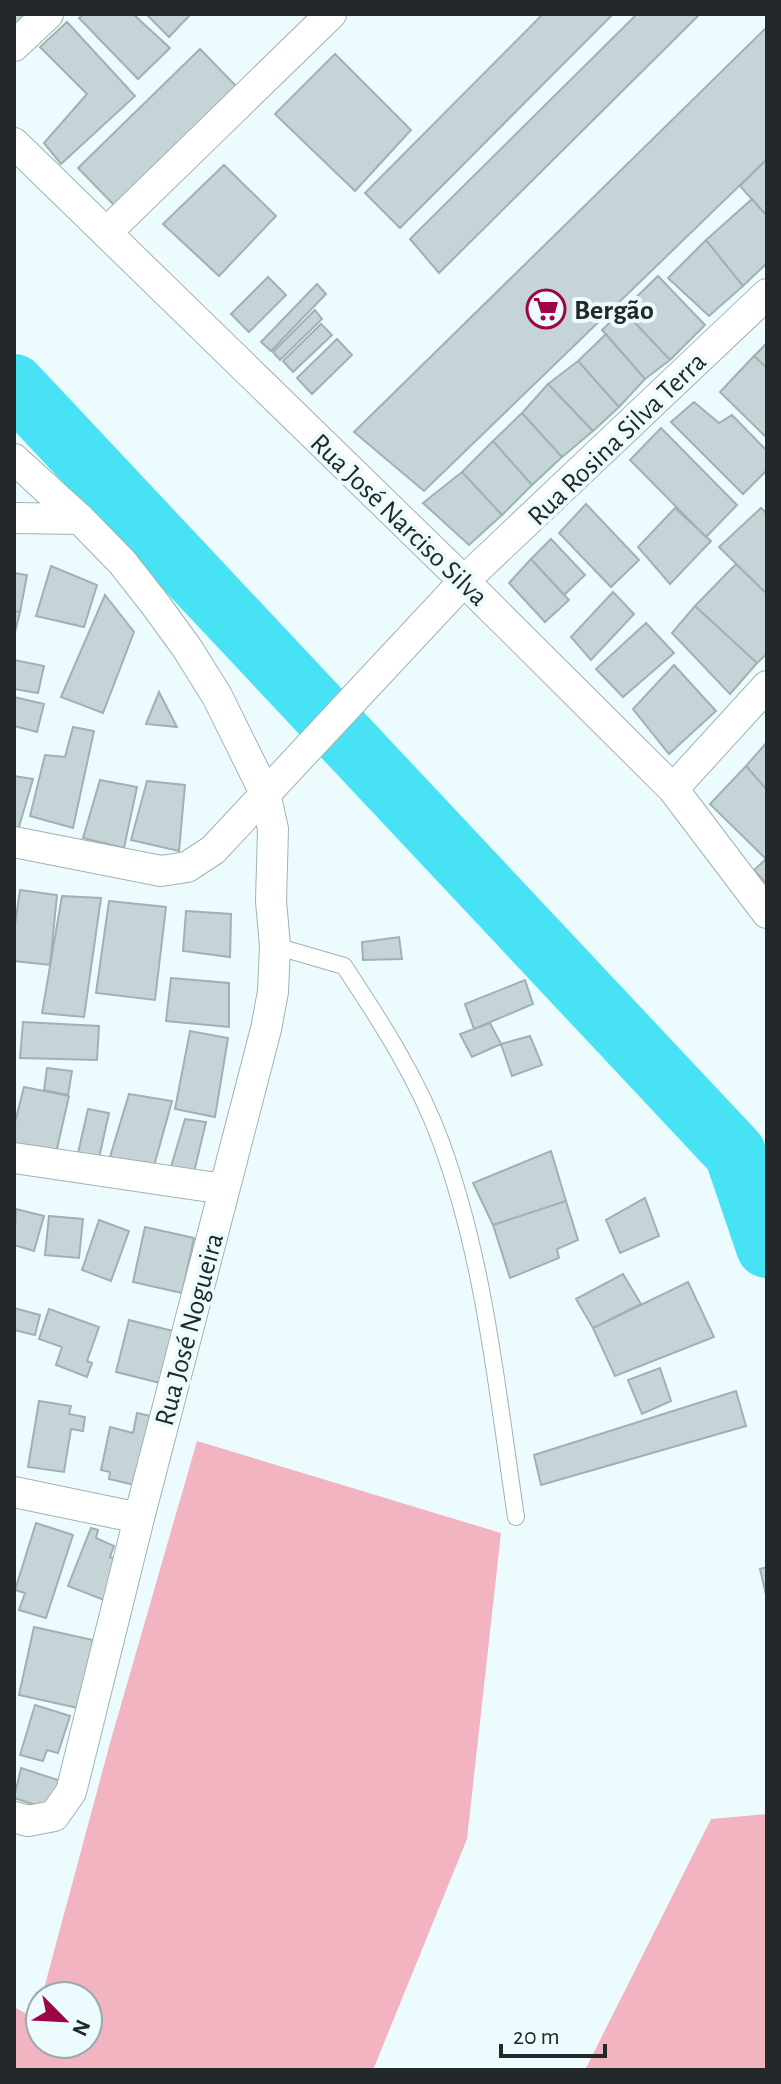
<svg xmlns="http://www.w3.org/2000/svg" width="781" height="2084" viewBox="0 0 781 2084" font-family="'Alegreya Sans',sans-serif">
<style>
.green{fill:#f3b4c1}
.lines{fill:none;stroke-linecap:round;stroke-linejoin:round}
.river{stroke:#47e3f5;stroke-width:62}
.building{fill:#c5d5d7;stroke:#a1b1b2;stroke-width:2}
.lane-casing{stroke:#a2b1b3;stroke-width:18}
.street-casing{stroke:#a2b1b3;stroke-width:32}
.lane{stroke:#fff;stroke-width:16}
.street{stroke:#fff;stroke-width:30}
.labels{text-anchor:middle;stroke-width:8;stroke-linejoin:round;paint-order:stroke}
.poi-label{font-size:28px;font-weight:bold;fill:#23292a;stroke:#ecfcfe;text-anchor:start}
.street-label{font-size:28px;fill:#23292a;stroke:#ecfcfe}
</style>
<rect width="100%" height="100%" fill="#ecfcfe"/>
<path class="green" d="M197 1441 501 1533 467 1839 373 2070H14V2007L36 2019 40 2005V2044H88V1996H42L110 1743Z
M767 1814V2070H585L711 1819Z"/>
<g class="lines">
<path class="river" d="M14 385 735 1153 767 1247"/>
</g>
<path class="building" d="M14 14H39L14 38Z
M84 14H133L170 48 138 79 79 18Z
M146 14H191L169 37Z
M543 14H613L400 228 365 193Z
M637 14H700L439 273 410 239Z
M67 22 135 96 61 164 44 143 87 94 40 47Z
M767 27V159L424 491 354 432Z
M200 49 236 86 115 206 78 168Z
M335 54 411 130 355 191 275 114Z
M767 159V216L740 186Z
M224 165 276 216 219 276 163 224Z
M752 199 767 216V263L743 286 706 240Z
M706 240 743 286 709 316 668 278Z
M658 276 705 325 670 360 623 310Z
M268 277 286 295 249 332 231 314Z
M317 284 326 294 271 351 261 342Z
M315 310 322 319 280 360 273 352Z
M623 310 670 360 645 379 602 330Z
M321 324 332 335 293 372 283 361Z
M606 334 645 379 619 407 578 361Z
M337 339 352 355 312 394 297 378Z
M767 343V368L754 356Z
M754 356 767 368V438L720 392Z
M578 361 619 407 593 431 548 384Z
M548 384 593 431 562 457 522 413Z
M694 402 719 423 732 415 767 451V470L743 494 671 422Z
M522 413 562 457 532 485 493 441Z
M661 428 737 505 706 537 630 460Z
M493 441 532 485 502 515 462 472Z
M462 472 502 515 469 545 423 503Z
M586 504 639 560 611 587 559 533Z
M675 508 711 541 670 584 638 547Z
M761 508 767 514V594L719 547Z
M551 539 585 575 564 595 531 559Z
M531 559 569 600 545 622 509 583Z
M736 564 767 594V654L757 663 695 606Z
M51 566 97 585 84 627 36 616Z
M14 573 27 575 20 612 14 611Z
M613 592 634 614 591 660 571 637Z
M105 595 134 632 103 713 61 697Z
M695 606 757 663 730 694 672 633Z
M14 611 20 612 14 636Z
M646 623 674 653 623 697 596 669Z
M14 660 44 666 38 693 14 689Z
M674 665 716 711 669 754 633 709Z
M159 692 177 727 146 724Z
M14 697 44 704 37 732 14 726Z
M73 727 94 731 73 828 30 816 45 755 65 757Z
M767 742V790L746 766Z
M746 766 767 790 766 859 710 804Z
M14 776 33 779 18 830 14 829Z
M100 780 137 787 124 848 83 838Z
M147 781 185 785 179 851 131 840Z
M767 858V884L754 870Z
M20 890 57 895 50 965 14 961V931Z
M62 896 101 898 84 1017 42 1013Z
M109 901 166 907 155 1000 96 993Z
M186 911 231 914 230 957 183 951Z
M399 937 402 959 363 960 362 942Z
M171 978 229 983V1027L166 1021Z
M525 980 533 1004 474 1029 465 1004Z
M23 1022 99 1026 97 1060 20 1058Z
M490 1023 501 1044 472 1057 460 1034Z
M190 1031 228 1038 215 1117 175 1109Z
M530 1036 542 1065 512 1076 501 1044Z
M47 1068 72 1071 68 1095 44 1090Z
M24 1087 69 1096 56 1153 14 1145V1126Z
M129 1094 172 1101 154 1166 110 1157Z
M88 1109 109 1113 99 1158 78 1153Z
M185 1119 206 1122 194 1172 171 1167Z
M551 1151 566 1201 493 1225 473 1183Z
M645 1198 659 1236 620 1253 606 1220Z
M566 1201 578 1240 557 1249 559 1258 510 1278 493 1225Z
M16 1209 44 1216 34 1251 14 1245Z
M49 1216 83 1219 79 1258 45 1255Z
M99 1220 129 1231 111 1281 82 1270Z
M145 1227 194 1238 182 1293 133 1282Z
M623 1274 641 1304 593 1328 576 1299Z
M688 1282 714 1337 615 1376 593 1328Z
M14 1308 40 1315 35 1335 14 1330Z
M49 1309 99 1327 87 1361 92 1363 87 1377 56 1365 62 1347 39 1339Z
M129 1320 177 1332 164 1384 116 1372Z
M660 1368 671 1401 642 1414 628 1380Z
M736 1391 746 1426 541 1485 534 1455Z
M39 1401 71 1406 69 1414 85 1417 83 1431 71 1429 64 1472 28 1467Z
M137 1413 155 1417 139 1486 109 1479 110 1472 101 1470 110 1427 133 1433Z
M36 1523 73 1535 46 1618 19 1610 25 1593 15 1590Z
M91 1528 98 1530 96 1538 114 1546 110 1557 120 1560 104 1600 68 1586Z
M767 1567V1599L760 1569Z
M34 1627 93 1640 78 1708 19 1695Z
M35 1705 70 1716 58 1753 47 1750 43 1761 20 1755Z
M21 1768 61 1781 51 1810 14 1798Z"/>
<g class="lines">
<defs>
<path id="lane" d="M275 946 344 966C381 1022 418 1079 441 1142 485 1262 497 1391 516 1517"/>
<path id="street" d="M14 46 48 14
M14 143 464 581 673 789 767 913
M107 232 331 14
M14 459 80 519 122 562 155 604 187 648 217 696 265 793 273 829 271 901 275 946 273 992 266 1029 139 1518 71 1792 54 1816 28 1821 14 1817
M14 518 80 519
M673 789 767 686
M14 842 161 871 187 867 213 850 464 581 767 294
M14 1158 224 1189
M14 1492 139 1518"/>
</defs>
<use href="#lane" class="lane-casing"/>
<use href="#street" class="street-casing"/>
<use href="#lane" class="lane"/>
<use href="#street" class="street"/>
</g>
<defs>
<symbol id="supermarket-ring" viewBox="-11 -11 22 22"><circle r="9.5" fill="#ecfcfe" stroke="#9f0449" stroke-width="1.5"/><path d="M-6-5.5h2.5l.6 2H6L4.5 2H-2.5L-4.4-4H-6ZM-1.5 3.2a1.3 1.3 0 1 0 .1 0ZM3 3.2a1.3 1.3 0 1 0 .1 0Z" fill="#9f0449"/></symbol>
</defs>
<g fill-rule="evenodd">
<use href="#supermarket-ring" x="524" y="287" width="44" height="44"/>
</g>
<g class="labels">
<g class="poi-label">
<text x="574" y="319">Bergão</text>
</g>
<g class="street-label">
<text transform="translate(616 438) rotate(-44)" y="10">Rua Rosina Silva Terra</text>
<text transform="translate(400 519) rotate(44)" y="10">Rua José Narciso Silva</text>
<text transform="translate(188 1329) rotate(-75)" y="10">Rua José Nogueira</text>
</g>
</g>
<rect width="781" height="2084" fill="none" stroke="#23292a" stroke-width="32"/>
<g transform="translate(64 2020) rotate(114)"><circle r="38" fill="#ecfcfe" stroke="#9ca8a9" stroke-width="2"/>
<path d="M0-6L14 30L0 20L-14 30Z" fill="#9f0449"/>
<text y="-12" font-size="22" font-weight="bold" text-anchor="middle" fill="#23292a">N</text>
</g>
<path d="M501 2044v12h104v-12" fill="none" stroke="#23292a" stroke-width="4"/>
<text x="513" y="2044" font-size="24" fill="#23292a" stroke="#ecfcfe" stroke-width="6" paint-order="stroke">20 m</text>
</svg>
